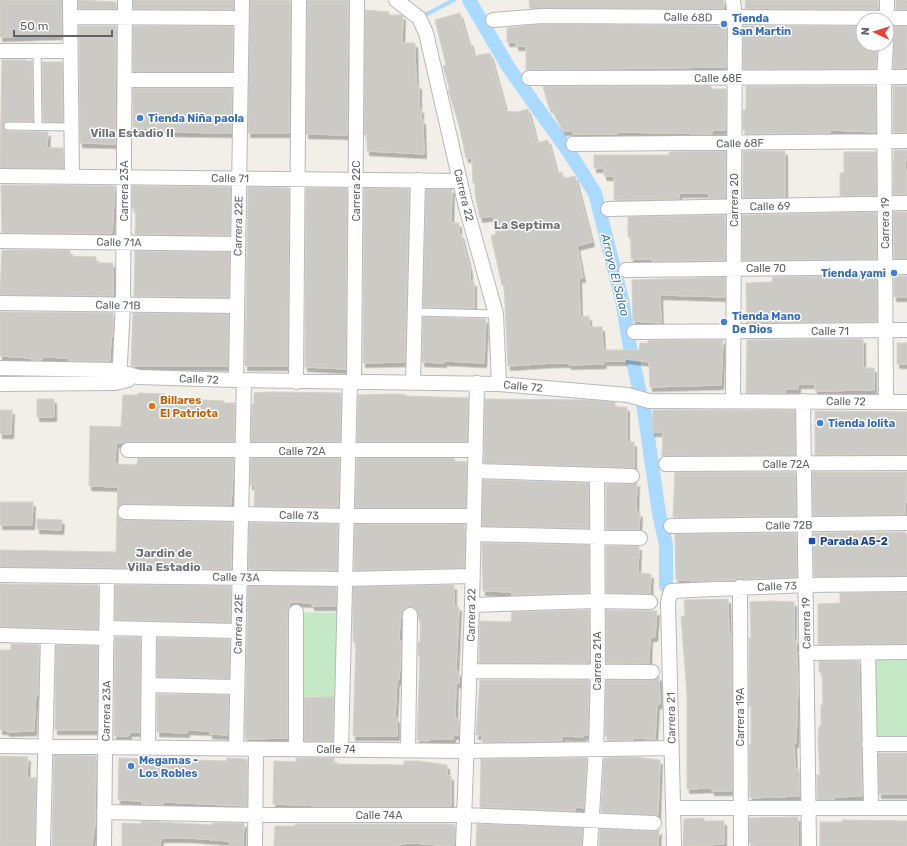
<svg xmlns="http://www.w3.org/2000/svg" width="907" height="846" viewBox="0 0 907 846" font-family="Rubik,sans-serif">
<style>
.green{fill:#c5e8c5}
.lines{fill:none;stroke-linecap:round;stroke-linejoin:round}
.stream{stroke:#aadaff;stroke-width:4}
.canal{stroke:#aadaff;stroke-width:14}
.building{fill:#cccac5;stroke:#d6d1c6;filter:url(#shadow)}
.service-casing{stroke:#b5b8bc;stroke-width:9}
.minor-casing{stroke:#b5b8bc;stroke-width:16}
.service{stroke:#fff;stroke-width:7}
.minor{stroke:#fff;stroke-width:14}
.shop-dot{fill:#3f7fe0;stroke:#fff;stroke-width:1.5}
.food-dot{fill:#e8710a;stroke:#fff;stroke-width:1.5}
.transit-dot{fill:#1a4fb4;stroke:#fff;stroke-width:1.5}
.labels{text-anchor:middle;stroke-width:3;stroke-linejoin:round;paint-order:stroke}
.street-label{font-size:11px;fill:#5f6368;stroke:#fff}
.shop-label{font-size:11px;font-weight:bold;fill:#366cbe;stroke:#fff;text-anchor:start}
.food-label{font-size:11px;font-weight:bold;fill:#c56008;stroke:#fff;text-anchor:start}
.transit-label{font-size:11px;font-weight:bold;fill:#164399;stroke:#fff;text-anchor:start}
.neighbourhood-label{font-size:12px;font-weight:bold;fill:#70757a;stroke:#fff}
.water-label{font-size:12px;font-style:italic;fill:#4174aa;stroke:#fff}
</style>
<defs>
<filter id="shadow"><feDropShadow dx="2.5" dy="4.5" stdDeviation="0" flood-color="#0004"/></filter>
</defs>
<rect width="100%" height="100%" fill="#f1efe8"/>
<path class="green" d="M297 612 337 613 335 697 297 696Z
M907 655V741L873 742 872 656Z"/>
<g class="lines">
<path class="stream" d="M421 17 454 0"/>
<path class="canal" d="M469 0 509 68 571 155 595 193 622 300 631 353 644 410 659 513 666 545V586"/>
</g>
<path class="building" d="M0 0H62V35L0 37Z
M78 0 116 2V9H79Z
M133 0H234L233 9H133Z
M250 0H290L289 133H248Z
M307 0H348L347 135 306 134Z
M529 0H724V8H530Z
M746 0H878V9H745Z
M896 0H907V10L896 9Z
M365 10 389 12V15H401L403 16 402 43H415L416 85H419V109H421V120H423L424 154 367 151V135H364Z
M460 13 468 42 470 41 474 56 490 53 506 111 518 112 528 109 537 143 548 140 557 173 562 172 563 179 575 176 592 242 577 246 583 278H579L580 317 589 316V327H602L603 350H639L640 343H648V340H723L721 385 650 387 649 362 625 359V361H603L604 364 569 365V363H554L508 366 504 284 502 285 491 236 496 234 493 216 480 218 475 194V183H473L472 158H466L459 125 448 90H450L443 66 446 65 435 20Z
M542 24 726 26V67L526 70V46H516V42H507V28Z
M79 26H116L115 144 80 143Z
M133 26H233L232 72H133Z
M743 26H863V44H877L876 69H743Z
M892 26H907L906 68 893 69 894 45 891 37Z
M2 60H26V61H32L33 121H6L4 124V129L8 131 48 132 47 148H63V168H0Z
M42 62H62L63 122H43Z
M543 86H710L713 89H726V130H712V134L617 132V134H573V131H563L551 108H549Z
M746 86H876V132L830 130V133L745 134V130H743V110H746Z
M893 86H907V133L893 132Z
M133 88H232L231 133 165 132V129L133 128Z
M894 150H907V160H905L907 195H893Z
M726 151V198H709L708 193H679V199L614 200V176H604V168H594V155H669V152Z
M743 151H785V197L743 198Z
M844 152H876V195L840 196V173H844Z
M1 185 115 186 112 233H2Z
M132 186 231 187 230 235 135 234 136 208H132Z
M248 187 289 188 288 366H245Z
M306 188H347L346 369 305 367Z
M364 188 409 189 405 362 363 363Z
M426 189H452L451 223H459V234H461L470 270V282H474V308L423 307Z
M876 212 877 259 742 260V215Z
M893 212H907V259H894Z
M725 215V260L652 261V259H631V237H628V217Z
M2 250H70V256L96 257V263H113V296L0 295Z
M135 251 230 252 229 297 134 296Z
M877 276V322L747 323 746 283 772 282 773 277Z
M894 276H907V297H894Z
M725 277V297L660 295 661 323 633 321 632 280Z
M0 312 113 313V337L111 336 110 361H69V358L42 357V360H31V358L0 356Z
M133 313 229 314 228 366H131Z
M423 317 486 319 484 363 444 361V363L422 362Z
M863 339V368H874V390L815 391V384H798V389H785V393H746L747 340Z
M897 343H907V364H897Z
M272 392 341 393 340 442H251L252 404H254V393Z
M138 393 165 394V398L224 401V403H235L234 442H128L116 443 115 464 137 465 138 458H234L231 505 125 504 121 505 117 510 118 487 89 486 90 426 121 427 123 395H138Z
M395 394 406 395V396L468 398 467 442H357L358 395Z
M37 399H54V417H37Z
M485 399 587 400 615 402V407H627V442H634V468L484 463Z
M0 410H12L11 434H0Z
M653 410H795V455L662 456 663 432H652Z
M815 411 907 412V454L815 455Z
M251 458H340L338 507 254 506 255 485H250Z
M357 458H454V461L467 462 466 508H355Z
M675 472H795L796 516 673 517Z
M812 472H907L905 515 813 516Z
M483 480 589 483V528L482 526Z
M637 482 636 512 640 513 639 529H606V484H632Z
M0 502H33L32 525H0Z
M117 514 120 519 125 520 232 522 231 569 0 567V550L116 552Z
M37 519 62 520 61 530 37 529Z
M249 523 338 524 337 570 248 569Z
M355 524H465L464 568 354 570Z
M905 532V534H907V576H814L813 533Z
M796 533 797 577 703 581 676 580 675 534Z
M482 543 589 545V593L512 595V592L483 591Z
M606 546H639L638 573 651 574 650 594 606 593Z
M0 584 98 585V629L0 627Z
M115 585 231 586 230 622 115 620Z
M454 585V606L459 607 456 672H459V683H456L455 719H459V735H453V739H429V741L417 740 420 656H418V642H420L421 619H418L417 611 410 607 403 610 401 619H400L399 641H401V654L399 680H397L395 718H397V736H353L356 642H353V587Z
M248 586 336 587V606H312V603L290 602 288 612 287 644 288 738 246 739 245 736Z
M907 592V644H818V604L840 603V593Z
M728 599 729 634H731L732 639V791H712V788L687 789V695L681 616H685L684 600Z
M772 601 794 602V640H796L798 684 796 743H794L795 769H799L800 796 750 798 749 745H751V706H749V638H751L750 602Z
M589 610V663H479L480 621 511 622 512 612Z
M606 610 657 611 655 637H650L649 663H606Z
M115 637H140V732H129V736H114Z
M157 638 230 639 229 678 157 677Z
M11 644 39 645 38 695H36L35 707 34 731 7 732V730H0V650H11Z
M56 645 98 646 97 730H55Z
M819 661H859L862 796 834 797V800H817V775H820L818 739 819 726H821V705H823L822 672H819Z
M659 676 660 704H657L655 739 633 738V740H607V736H605L606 680H652Z
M480 680H589L588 735H583V737L562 736V741L482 742V735H476Z
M157 694 229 695 228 735 210 734V731L187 730V733L157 732Z
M304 697H334L333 741H304Z
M878 753H907V794H879Z
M54 755 96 756 95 825 92 846H52Z
M0 756 28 757 27 778H36L35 846H0Z
M155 757H166L165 760 192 762V760L227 761V758L247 759V806L163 802V805L142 804V801L118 800 119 758 155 759Z
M633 757 660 760 658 815 601 812 604 758Z
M296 758H334V764L404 765V761H418L447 765V776H451V806H322L273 804 274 761 296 762Z
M587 758 584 808 576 807 575 811 480 807 481 759Z
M798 817V846H753V843H749V818Z
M704 818V821H724V844L683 846 684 819Z
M842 820 907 821V846H820V822H842Z
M141 821 212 825 213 823H244L243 846H230L229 841 188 838H161L160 846H122V823L141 824Z
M295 824H450L455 825V840L453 846 413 843 400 844V846H274L275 826H295Z
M477 824 583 828 582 846H476Z
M600 829 654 831 659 830 658 846H599Z"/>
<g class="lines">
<defs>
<path id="service" d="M37 51 38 126
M8 126 71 127
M415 312 496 314"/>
<path id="minor" d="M70 0 72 177
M396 0 419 18 426 33 465 203 496 314 499 384
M70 17 242 18
M493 20 542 16 907 18
M887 20V0
M886 44 884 77 886 402
M0 51H70
M529 78 907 77
M125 80H241
M573 144 907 141
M0 176 460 181
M608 209 907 203
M0 241 238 244
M626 270 907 267
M0 303 237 306
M634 332 907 330
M0 368 116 370 138 377 236 380 499 384 628 395 649 401 907 402
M236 380 242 0
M119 382 123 305 125 0
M296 382 299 0
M354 383 357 0
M413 383 418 180
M0 384 115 383 128 380
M733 401 735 18 733 0
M803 401 809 846
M128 450H476
M666 464 907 463
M475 471 632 476
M125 512 347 516H473
M671 526 907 523
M473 534 640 538
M0 575 345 579 472 576
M740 587 741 846
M472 605 597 601 650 602
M106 628 238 631
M0 635 107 638
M868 652 871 808
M806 653 907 652
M470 671 652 672
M149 685 236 687
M869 744H907
M0 746 467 751 672 748
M148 748 149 629
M236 748 244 381
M296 749V612
M341 749 350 382
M408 750 410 615
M674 808H907
M104 812 255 815H464L654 823
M43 846 48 637
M104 846 107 576
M255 846 256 749
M463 846 472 605 477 383
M590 846 596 750 598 671 597 475
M674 846 668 602 671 591 805 585 907 584"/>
</defs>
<use href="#service" class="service-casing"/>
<use href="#minor" class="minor-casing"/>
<use href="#service" class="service"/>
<use href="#minor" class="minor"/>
</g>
<g class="shop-dot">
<circle cx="724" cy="24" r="4"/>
<circle cx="140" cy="118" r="4"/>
<circle cx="894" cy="273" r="4"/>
<circle cx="724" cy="322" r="4"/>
<circle cx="820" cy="423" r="4"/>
<circle cx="131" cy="766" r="4"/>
</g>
<circle class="food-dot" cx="152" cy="406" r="4"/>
<rect class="transit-dot" x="808" y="537" width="8" height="8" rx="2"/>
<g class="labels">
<g class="street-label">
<text transform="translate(688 17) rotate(1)" y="4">Calle 68D</text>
<text x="718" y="82">Calle 68E</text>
<text transform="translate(740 143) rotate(-1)" y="4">Calle 68F</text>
<text transform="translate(230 178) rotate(1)" y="4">Calle 71</text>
<text transform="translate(124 191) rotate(-90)" y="4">Carrera 23A</text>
<text transform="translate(356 191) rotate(-90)" y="4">Carrera 22C</text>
<text transform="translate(464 195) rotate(76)" y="4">Carrera 22</text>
<text transform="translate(734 200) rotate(-90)" y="4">Carrera 20</text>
<text transform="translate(770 206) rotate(-1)" y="4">Calle 69</text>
<text transform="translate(885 223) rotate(-90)" y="4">Carrera 19</text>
<text transform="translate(238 226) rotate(-89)" y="4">Carrera 22E</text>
<text transform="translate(119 242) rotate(1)" y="4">Calle 71A</text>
<text x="766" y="272">Calle 70</text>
<text transform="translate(118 305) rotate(1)" y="4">Calle 71B</text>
<text x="830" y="335">Calle 71</text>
<text transform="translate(199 379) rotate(2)" y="4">Calle 72</text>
<text transform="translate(523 386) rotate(5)" y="4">Calle 72</text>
<text transform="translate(846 401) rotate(1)" y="4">Calle 72</text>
<text x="302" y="455">Calle 72A</text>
<text x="786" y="468">Calle 72A</text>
<text transform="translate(299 515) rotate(1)" y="4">Calle 73</text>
<text transform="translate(789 525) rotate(-1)" y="4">Calle 72B</text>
<text transform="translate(236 577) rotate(1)" y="4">Calle 73A</text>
<text transform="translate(777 586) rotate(-2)" y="4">Calle 73</text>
<text transform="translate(471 615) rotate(-89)" y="4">Carrera 22</text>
<text transform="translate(806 623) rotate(-91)" y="4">Carrera 19</text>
<text transform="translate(238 624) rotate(-89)" y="4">Carrera 22E</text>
<text transform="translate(597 661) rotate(-90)" y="4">Carrera 21A</text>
<text transform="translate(106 711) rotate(-89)" y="4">Carrera 23A</text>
<text transform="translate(740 717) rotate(-90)" y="4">Carrera 19A</text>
<text transform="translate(671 718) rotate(-91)" y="4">Carrera 21</text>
<text x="336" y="753">Calle 74</text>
<text x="379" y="819">Calle 74A</text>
</g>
<g class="shop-label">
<text x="732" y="22">Tienda<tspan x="732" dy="13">San Martin</tspan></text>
<text x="148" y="122">Tienda Niña paola</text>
<text x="886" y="277" text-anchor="end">Tienda yami</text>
<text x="732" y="320">Tienda Mano<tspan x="732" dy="13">De Dios</tspan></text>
<text x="828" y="427">Tienda lolita</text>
<text x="139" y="764">Megamas -<tspan x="139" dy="13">Los Robles</tspan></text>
</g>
<g class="food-label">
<text x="160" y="404">Billares<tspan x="160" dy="13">El Patriota</tspan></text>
</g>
<g class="transit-label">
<text x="820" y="545">Parada A5-2</text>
</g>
<g class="neighbourhood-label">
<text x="132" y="137">Villa Estadio II</text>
<text x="527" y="229">La Septima</text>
<text x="164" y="557">Jardin de<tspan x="164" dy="14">Villa Estadio</tspan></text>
</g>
<g class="water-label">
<text transform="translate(615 275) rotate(76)" y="4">Arroyo El Salao</text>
</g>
</g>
<g transform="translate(875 32) rotate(274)"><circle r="19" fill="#ffffff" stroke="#bfc1c3"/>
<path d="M0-3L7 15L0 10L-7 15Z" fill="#ea4335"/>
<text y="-6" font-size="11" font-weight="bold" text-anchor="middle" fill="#5f6368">N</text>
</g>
<path d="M14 30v6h98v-6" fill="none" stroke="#5f6368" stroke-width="2"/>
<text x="20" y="30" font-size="12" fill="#5f6368" stroke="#ffffff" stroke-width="3" paint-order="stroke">50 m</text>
</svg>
